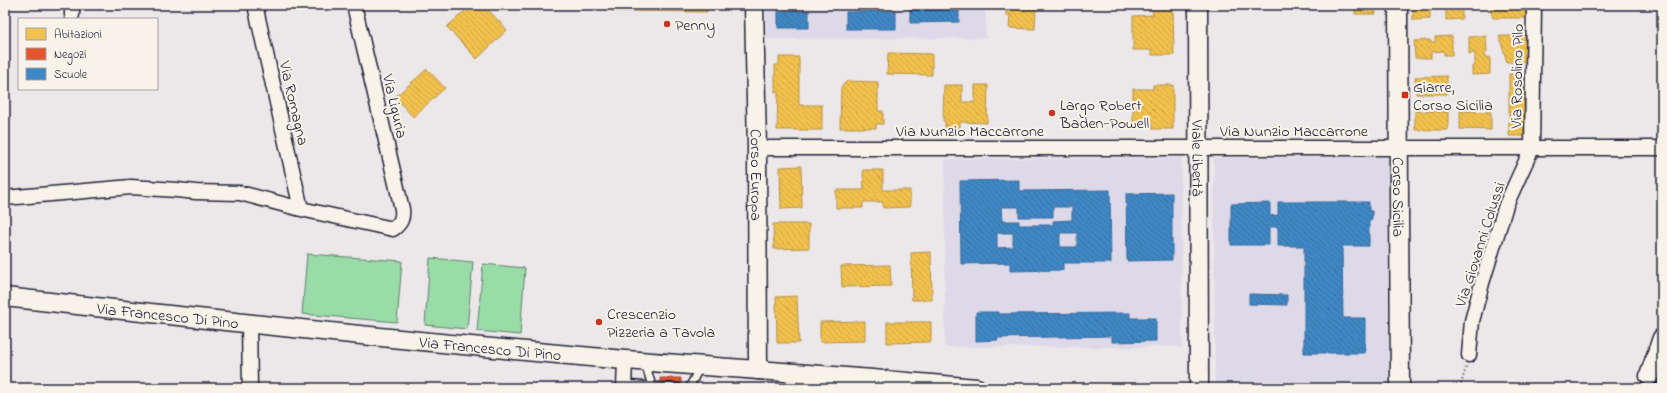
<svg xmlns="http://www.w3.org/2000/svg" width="1667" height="393" viewBox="0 0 1667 393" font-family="'Indie Flower',sans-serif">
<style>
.built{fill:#ded9e8}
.grass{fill:#99dca7;stroke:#5e7f71}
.homes{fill:url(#homes-back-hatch);stroke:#b49148}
.shops{fill:url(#shops-back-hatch);stroke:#aa4732}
.schools{fill:url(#schools-back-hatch);stroke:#36699c;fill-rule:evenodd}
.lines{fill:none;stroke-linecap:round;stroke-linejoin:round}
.tertiary-tunnel{stroke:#c4c0c5;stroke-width:18;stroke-dasharray:18 9;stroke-linecap:butt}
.service-casing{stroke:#22223b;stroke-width:10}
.minor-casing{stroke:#22223b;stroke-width:17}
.tertiary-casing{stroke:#22223b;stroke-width:21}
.path{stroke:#22223b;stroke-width:2;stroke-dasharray:1 3;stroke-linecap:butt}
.service{stroke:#f7f3e8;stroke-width:7}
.minor{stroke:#f7f3e8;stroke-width:14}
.tertiary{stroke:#f7f3e8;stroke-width:18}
.rail{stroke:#22223b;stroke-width:3}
.poi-dot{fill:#c8321e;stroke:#f7f3e8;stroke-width:1.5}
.labels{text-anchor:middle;stroke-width:4;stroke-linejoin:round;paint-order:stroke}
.poi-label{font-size:16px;fill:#22223b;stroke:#f7f3e8;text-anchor:start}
.street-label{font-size:16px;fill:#22223b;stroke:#f7f3e8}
</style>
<defs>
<pattern id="homes-back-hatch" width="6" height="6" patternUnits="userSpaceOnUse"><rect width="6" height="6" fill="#f2c14e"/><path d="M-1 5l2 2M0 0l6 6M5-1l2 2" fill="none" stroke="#cfa645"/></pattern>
<pattern id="shops-back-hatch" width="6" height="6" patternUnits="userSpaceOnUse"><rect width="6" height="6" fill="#e4572e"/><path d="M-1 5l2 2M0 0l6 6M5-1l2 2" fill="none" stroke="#b84828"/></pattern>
<pattern id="schools-back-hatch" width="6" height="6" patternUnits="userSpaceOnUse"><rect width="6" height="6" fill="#3f88c5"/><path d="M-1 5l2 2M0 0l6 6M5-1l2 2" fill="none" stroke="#346fa1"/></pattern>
</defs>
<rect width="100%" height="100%" fill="#ece7e8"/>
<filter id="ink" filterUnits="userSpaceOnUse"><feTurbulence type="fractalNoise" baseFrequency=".025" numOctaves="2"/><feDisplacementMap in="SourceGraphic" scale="8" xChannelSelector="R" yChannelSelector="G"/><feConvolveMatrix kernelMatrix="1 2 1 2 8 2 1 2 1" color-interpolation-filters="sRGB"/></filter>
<g filter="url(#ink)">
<path class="built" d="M766 5H985L986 38 766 39Z
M1388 157 1389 388 1215 385 1214 158Z
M1181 158 1182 347H945V159Z"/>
<path class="grass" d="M307 254 402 261 397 322 302 314Z
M430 258 473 262 467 329 425 325Z
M483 264 525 268 520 335 477 331Z"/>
<path class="homes" d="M471 5H484L507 30 477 59 447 27Z
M612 5H708L707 12 612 11Z
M1006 5H1032V9H1036L1035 29 1009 28 1010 15H1006Z
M1355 5H1375L1376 14H1355Z
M1413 5H1430V19L1413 20Z
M1446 5H1462V19L1446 20Z
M1507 5H1527V18H1493L1490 8H1507Z
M1152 10H1173L1174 55H1152V50H1133V16L1153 15Z
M1452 36V55H1444V51L1431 52V58H1415L1414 41 1430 40V42H1435V37Z
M1486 36 1487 52H1485V58L1490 57V74L1472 75V66H1475V53L1469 54V37Z
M1499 36H1527V62H1507Z
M888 53 932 54V75L887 74Z
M779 57H799V105H822V130H777L778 92H775V65H779Z
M427 69 445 88 413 117 395 97Z
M1509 74 1524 75V136H1509Z
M1447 76V94H1416L1415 77Z
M847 81 878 82V111H883V124H876V128H840L841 87Z
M944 85H962V102H975V85H988L987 123 960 122V128H945V121H943Z
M1153 85H1173V129H1152V124L1133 125V89H1153Z
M1415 111 1448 112V130H1415Z
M1460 111 1491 112V130L1460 129Z
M801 166 802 208 781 209 780 167Z
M863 170H883V190H910V207L883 208V202H863V208H836V190H864Z
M773 224H809V248L774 249Z
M931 252 932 300H912L911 253Z
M890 265 891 286 842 287 841 266Z
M797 296 799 343H777L776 297Z
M865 321V341L820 342V322Z
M887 322H931V342L887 343Z"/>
<path class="shops" d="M660 378H681V388H660Z"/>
<path class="schools" d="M959 5V22L910 23V6Z
M778 11H809V28H778Z
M896 11V29H846V12Z
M1019 180V191L1110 190 1111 263H1063V270L1010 271V263L961 264 960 181ZM1001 207H1019V217H1053V207H1072V220L1053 221V225H1019V221H1002ZM997 233H1013V247L997 248ZM1060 233H1077V247H1060Z
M1172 193V260L1127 261 1126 194Z
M1278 202H1369V211H1372V220L1369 221V246H1342L1343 318H1365V353H1304V246H1278V227H1269V245H1231V204L1270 203V216L1278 215Z
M1249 294 1287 295V305L1249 304Z
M976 312H998V314L1130 313V318H1156V341L1112 342V336L997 338 998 340 976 341Z"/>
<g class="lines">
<path class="tertiary-tunnel" d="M1657 388 1662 373"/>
<defs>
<path id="service" d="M645 363 652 386
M624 384 678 388
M689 388 700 367"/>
<path id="minor" d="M255 5 301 209
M72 15V5
M757 148H1662
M5 198 131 187 177 190 196 192 240 193 301 209 393 229C401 223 403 218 402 209L354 5
M249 324 250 388
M1469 355 1472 321 1482 283 1506 205 1532 148 1534 5
M624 388 625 360"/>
<g id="tertiary">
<path id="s1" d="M754 5 757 148 758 370"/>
<path id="s2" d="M1198 5 1199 388"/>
<path id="s3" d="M1398 5 1400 388"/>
<path id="s4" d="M5 297C211 320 418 342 625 360 742 369 860 377 977 388"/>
<path d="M1649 376 1662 338"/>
</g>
</defs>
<use href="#service" class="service-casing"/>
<use href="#minor" class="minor-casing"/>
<use href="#tertiary" class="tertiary-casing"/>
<path class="path" d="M1460 388 1466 367"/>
<use href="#service" class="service"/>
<use href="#minor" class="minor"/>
<use href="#tertiary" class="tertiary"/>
<path class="rail" d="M1646 388 1662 383"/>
</g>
</g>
<g class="poi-dot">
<circle cx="667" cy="24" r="4"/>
<rect x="1401" y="91" width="8" height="8" rx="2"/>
<circle cx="1052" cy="113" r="4"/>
<circle cx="599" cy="322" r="4"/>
</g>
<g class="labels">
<g class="poi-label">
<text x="675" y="30">Penny</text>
<text x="1413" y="92">Giarre,<tspan x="1413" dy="18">Corso Sicilia</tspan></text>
<text x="1060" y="110">Largo Robert<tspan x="1060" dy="18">Baden-Powell</tspan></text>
<text x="607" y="319">Crescenzio<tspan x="607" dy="18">Pizzeria a Tavola</tspan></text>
</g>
<g class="street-label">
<text transform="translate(1516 76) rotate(-89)" y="6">Via Rosolino Pilo</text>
<text transform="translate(295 103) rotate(77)" y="6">Via Romagna</text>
<text transform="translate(396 106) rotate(77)" y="6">Via Liguria</text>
<text x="970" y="136">Via Nunzio Maccarrone</text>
<text x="1294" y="136">Via Nunzio Maccarrone</text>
<text dy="6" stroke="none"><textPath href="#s2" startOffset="153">Viale Libertà</textPath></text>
<text dy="6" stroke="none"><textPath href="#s1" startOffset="170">Corso Europa</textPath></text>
<text dy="6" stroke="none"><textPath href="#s3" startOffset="192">Corso Sicilia</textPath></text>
<text transform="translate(1479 244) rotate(-72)" y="6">Via Giovanni Colussi</text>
<text dy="6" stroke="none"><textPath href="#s4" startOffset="164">Via Francesco Di Pino</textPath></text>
<text dy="6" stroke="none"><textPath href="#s4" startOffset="488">Via Francesco Di Pino</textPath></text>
</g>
</g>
<rect width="1667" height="393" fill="none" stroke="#f7f3e8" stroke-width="20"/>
<rect x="10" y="10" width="1647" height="373" fill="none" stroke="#22223b" stroke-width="1.5" filter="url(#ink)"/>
<rect x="18" y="18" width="140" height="72" fill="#f7f3e8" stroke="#a29fa3"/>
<rect x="26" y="28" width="20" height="12" fill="#f2c14e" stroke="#a29fa3"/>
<text x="54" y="38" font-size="12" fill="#22223b">Abitazioni</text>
<rect x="26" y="48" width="20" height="12" fill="#e4572e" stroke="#a29fa3"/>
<text x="54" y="58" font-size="12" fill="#22223b">Negozi</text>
<rect x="26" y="68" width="20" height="12" fill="#3f88c5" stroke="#a29fa3"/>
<text x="54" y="78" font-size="12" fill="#22223b">Scuole</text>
</svg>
